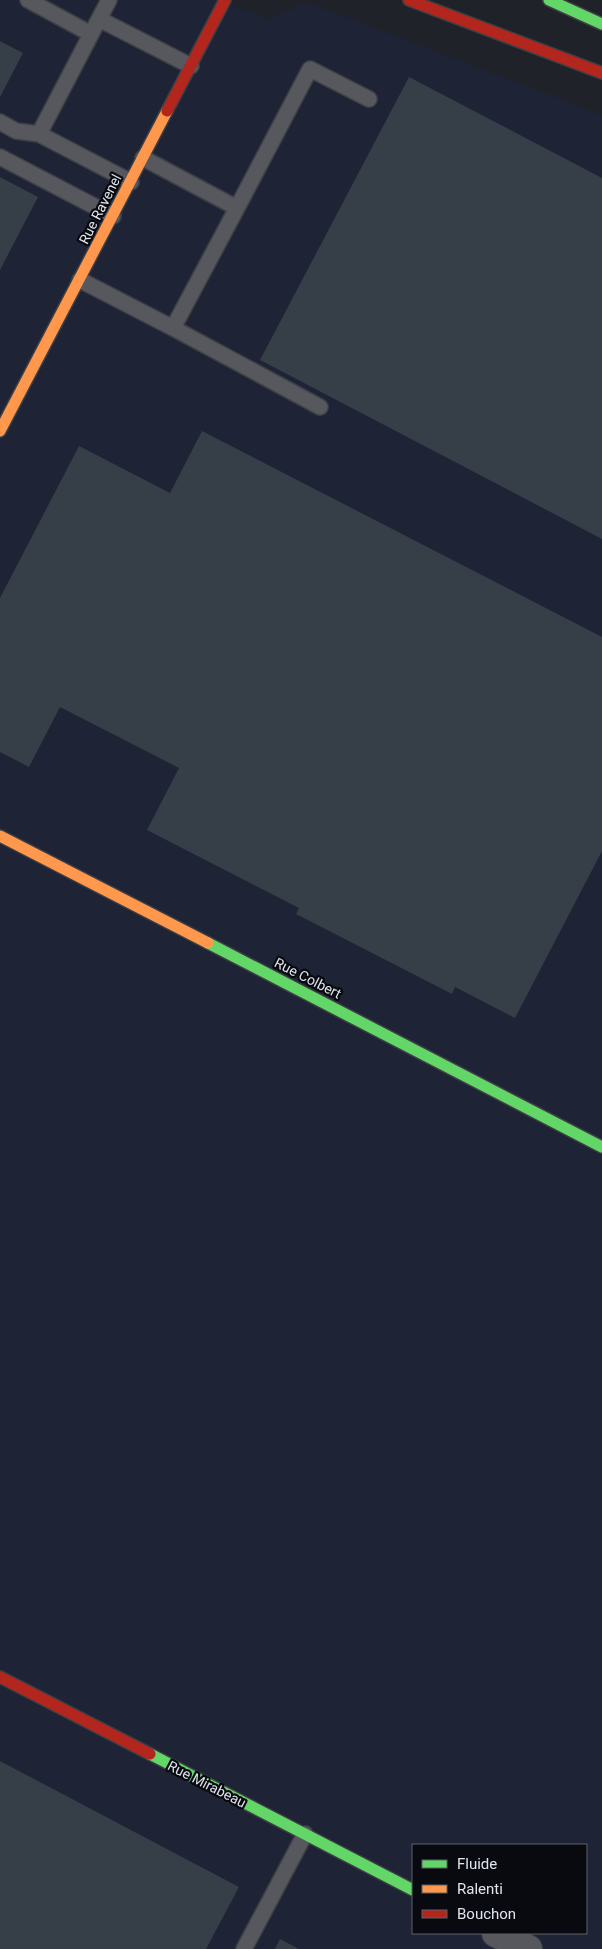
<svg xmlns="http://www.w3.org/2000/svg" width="602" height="1949" viewBox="0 0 602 1949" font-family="Roboto,sans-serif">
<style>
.built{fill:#1e2435;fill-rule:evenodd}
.building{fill:#363e48}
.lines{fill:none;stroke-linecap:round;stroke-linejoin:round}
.lane-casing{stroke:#3d3f45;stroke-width:18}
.street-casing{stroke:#3d3f45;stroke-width:30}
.fast-casing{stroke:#3d3f45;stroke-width:14}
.slow-casing{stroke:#3d3f45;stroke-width:14}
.jam-casing{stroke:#3d3f45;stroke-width:14}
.lane{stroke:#56585e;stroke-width:15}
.street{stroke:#56585e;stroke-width:28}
.fast{stroke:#63d668;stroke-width:11}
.slow{stroke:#ff974d;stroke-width:11}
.jam{stroke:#b3261e;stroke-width:11}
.labels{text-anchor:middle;stroke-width:4.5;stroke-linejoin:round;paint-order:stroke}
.street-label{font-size:14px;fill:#e0e4ed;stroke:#080a10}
</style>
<rect width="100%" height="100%" fill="#1f2229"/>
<path class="built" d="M0 0H218L270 19 307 2 602 115V1949H0ZM413 1845H586V1933H413Z"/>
<path class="building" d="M0 41 23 53 0 97Z
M409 77 602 178V539L260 360Z
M0 177 38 197 0 270Z
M202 431 602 637V851L515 1018 455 987 452 994 296 914 299 908 147 830 179 768 60 707 29 767 0 752V598L79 446 170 493Z
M0 1761 239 1887 206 1949H0Z
M280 1939 299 1949H275Z"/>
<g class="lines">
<defs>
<path id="lane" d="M28 0 91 34
M109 0 99 19 191 66
M0 122 16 131 39 134 131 182
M39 134 99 19
M0 157 113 216
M143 158 237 208 310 69 369 99
M80 280 173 328 237 208
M173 328 320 407
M244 1949 305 1834"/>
<path id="street" d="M496 1933 528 1949"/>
<path id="fast" d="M549 0 602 24
M208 943 602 1147
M150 1754 413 1890"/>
<path id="slow" d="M0 431 167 111
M0 836 208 943"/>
<path id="jam" d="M409 0 602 73
M167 111 225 0
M0 1677 150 1754"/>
</defs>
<use href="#lane" class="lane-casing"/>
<use href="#street" class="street-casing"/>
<use href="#fast" class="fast-casing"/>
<use href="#slow" class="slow-casing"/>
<use href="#jam" class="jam-casing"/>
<use href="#lane" class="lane"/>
<use href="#street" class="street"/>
<use href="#fast" class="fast"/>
<use href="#slow" class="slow"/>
<use href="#jam" class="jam"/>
</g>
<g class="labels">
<g class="street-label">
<text transform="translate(100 209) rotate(-63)" y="5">Rue Ravenel</text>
<text transform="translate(308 978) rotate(27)" y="5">Rue Colbert</text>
<text transform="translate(207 1784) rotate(27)" y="5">Rue Mirabeau</text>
</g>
</g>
<rect x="412" y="1844" width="175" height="90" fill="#080a10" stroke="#5e6168"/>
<rect x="422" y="1860" width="25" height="8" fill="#63d668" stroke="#5e6168"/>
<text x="457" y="1869" font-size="15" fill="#e0e4ed">Fluide</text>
<rect x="422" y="1885" width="25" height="8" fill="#ff974d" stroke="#5e6168"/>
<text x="457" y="1894" font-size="15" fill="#e0e4ed">Ralenti</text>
<rect x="422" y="1910" width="25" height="8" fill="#b3261e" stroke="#5e6168"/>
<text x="457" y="1919" font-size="15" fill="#e0e4ed">Bouchon</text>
</svg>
